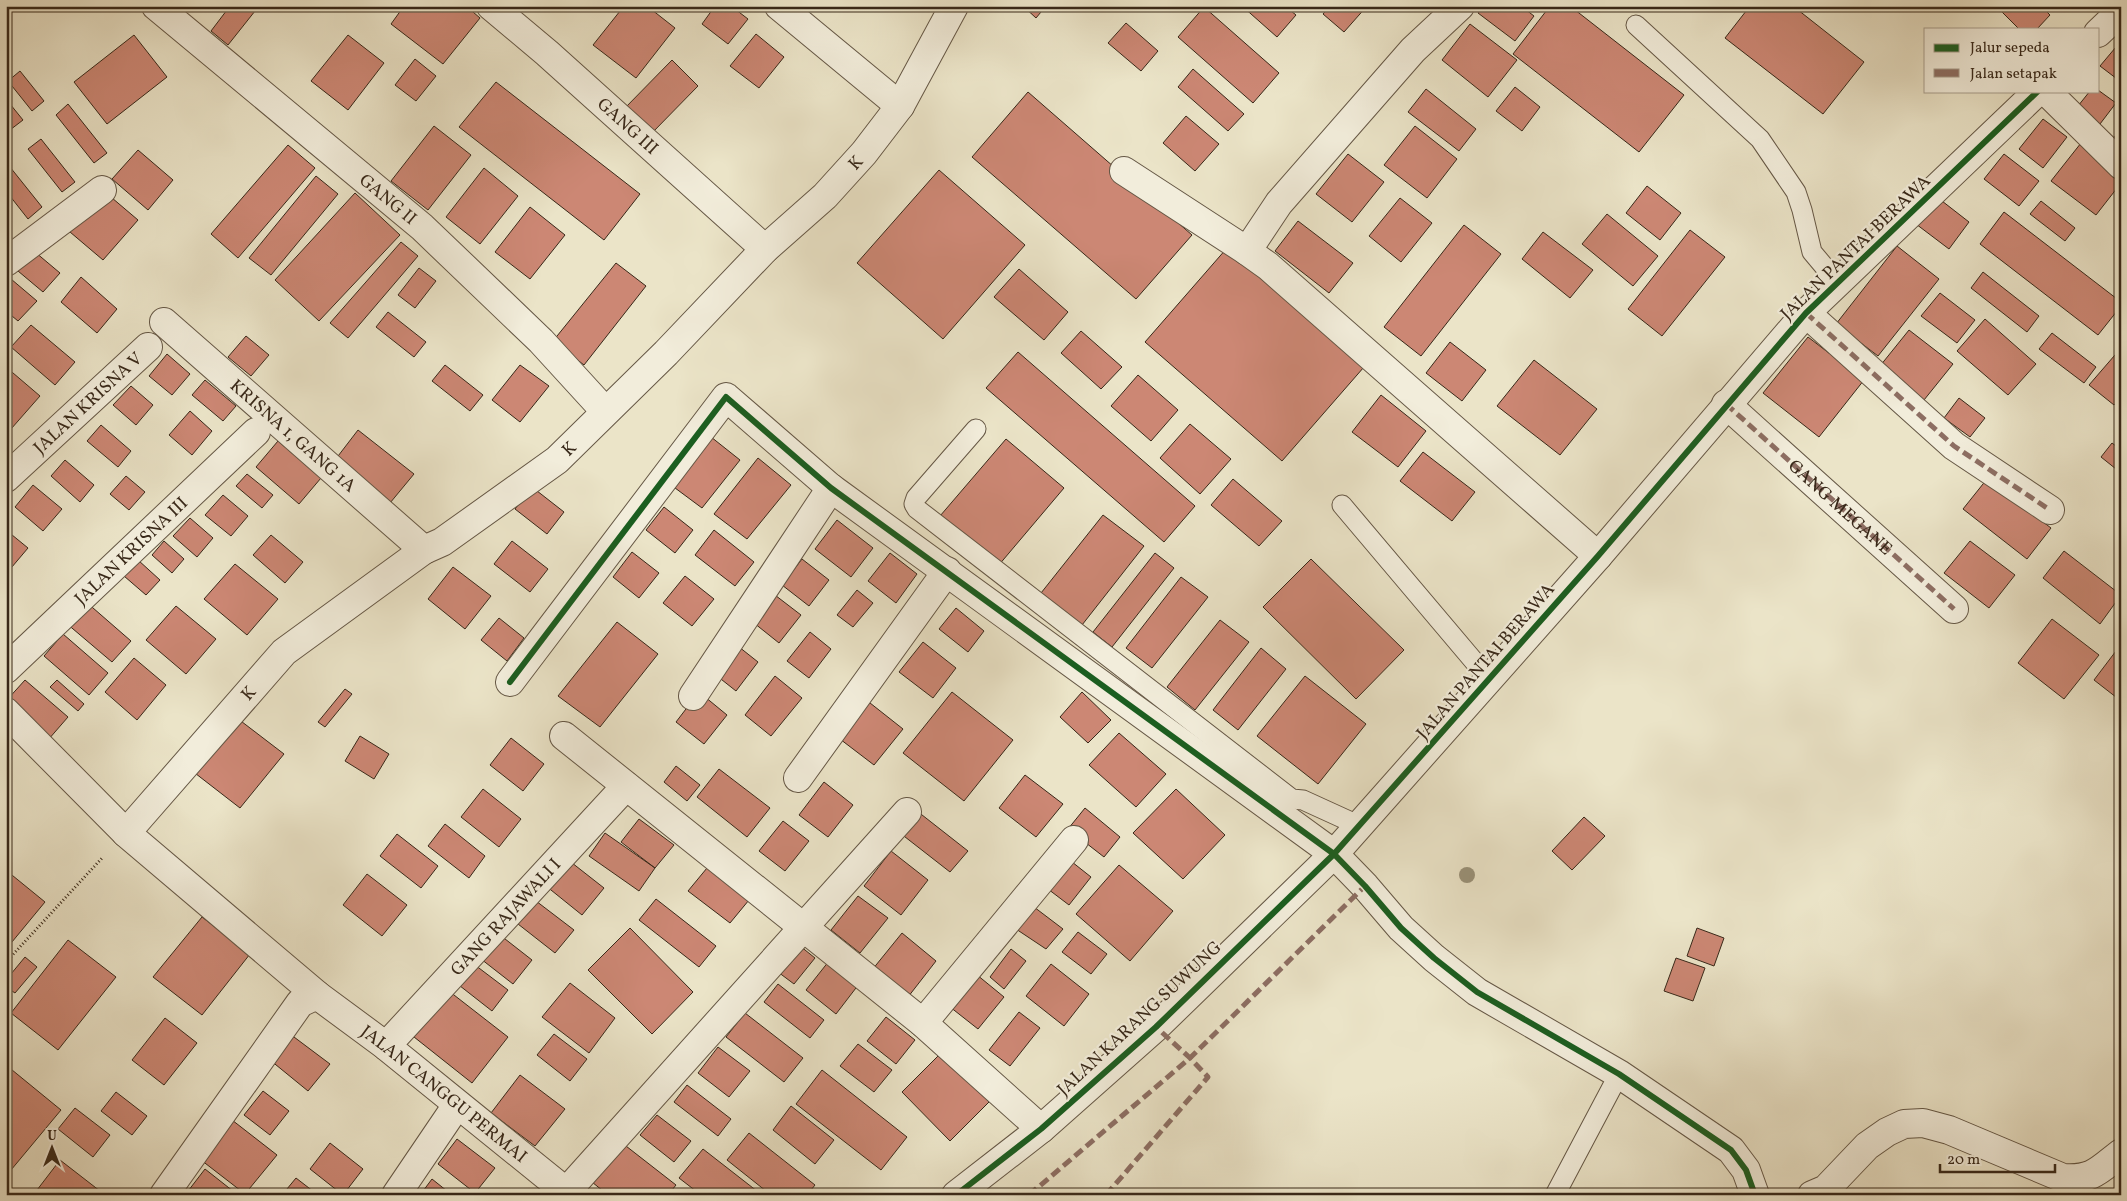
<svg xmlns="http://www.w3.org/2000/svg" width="2127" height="1201" viewBox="0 0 2127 1201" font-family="Vollkorn,serif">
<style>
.building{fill:#cc8774;stroke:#382819}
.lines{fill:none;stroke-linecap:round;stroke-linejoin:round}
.service-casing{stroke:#655745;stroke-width:21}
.minor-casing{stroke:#655745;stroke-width:30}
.tertiary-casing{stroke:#655745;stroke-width:30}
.path{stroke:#382819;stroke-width:3;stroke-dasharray:1 2.5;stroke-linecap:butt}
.service{stroke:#f2eddb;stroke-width:19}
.minor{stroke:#f2eddb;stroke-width:28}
.tertiary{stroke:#f2eddb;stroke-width:28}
.quiet{stroke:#8d6e63;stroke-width:5;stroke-dasharray:10 5;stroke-linecap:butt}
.cycleway-casing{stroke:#f2eddb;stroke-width:9}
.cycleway{stroke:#1b5e20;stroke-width:6}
.tree{fill:#9a9279}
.labels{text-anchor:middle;stroke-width:4.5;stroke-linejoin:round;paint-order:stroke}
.street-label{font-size:18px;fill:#382819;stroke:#f2eddb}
</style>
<rect width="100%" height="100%" fill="#ebe4c8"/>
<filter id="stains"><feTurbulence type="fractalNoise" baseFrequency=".004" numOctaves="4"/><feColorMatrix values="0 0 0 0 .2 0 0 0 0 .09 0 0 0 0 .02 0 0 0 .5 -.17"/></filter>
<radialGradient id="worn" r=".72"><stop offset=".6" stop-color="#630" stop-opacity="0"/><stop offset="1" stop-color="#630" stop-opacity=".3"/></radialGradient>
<path class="building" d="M230 6H259L228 45 211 31Z
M404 6H466L480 18 443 64 391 24Z
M624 6H647L675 28 636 78 593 45Z
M715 6H731L748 19 728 44 702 24Z
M1023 6H1046L1036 18Z
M1242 6H1285L1296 15 1277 37Z
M1330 6H1367L1344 32 1323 14Z
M1483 6H1521L1534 16 1515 41 1478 13Z
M1550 6H1570L1684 95 1639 152 1513 54Z
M1750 6H1793L1864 62 1823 114 1725 38Z
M1996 6H2041L2050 15 2037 29H2019Z
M1204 7 1279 73 1253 103 1178 37Z
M1126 23 1158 51 1141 71 1108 43Z
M1470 24 1517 60 1488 97 1442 60Z
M756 34 784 57 759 88 730 66Z
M134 35 167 77 107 124 74 82Z
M348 35 384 63 348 110 311 81Z
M2121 41V82L2100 66Z
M415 59 436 76 416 101 395 85Z
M672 60 698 86 651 134 624 109Z
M1193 69 1244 114 1228 131 1178 87Z
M20 71 44 101 32 111 8 81Z
M496 82 640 194 604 240 459 127Z
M1515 87 1540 107 1522 131 1496 111Z
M1426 89 1476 129 1459 151 1408 112Z
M2098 90 2116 103 2100 124 2078 106 2090 91Z
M1028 92 1192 235 1136 299 972 157Z
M6 99 23 120 6 133Z
M68 104 107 153 94 163 56 115Z
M1186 116 1219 144 1195 171 1163 143Z
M2043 119 2067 137 2043 168 2019 149Z
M434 126 471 155 428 210 391 181Z
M1415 126 1457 159 1427 198 1384 165Z
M2121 129V155L2108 145Z
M41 139 75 182 62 192 28 149Z
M2081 143 2121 173V183L2096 215 2051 181Z
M288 145 315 168 238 258 211 234Z
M138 150 173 180 148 210 112 179Z
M1348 154 1384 182 1352 222 1316 194Z
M2004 154 2039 181 2019 206 1984 179Z
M6 162 42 207 28 219 6 191Z
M484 168 518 196 480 244 446 217Z
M939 170 1025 245 943 339 857 263Z
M316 176 338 194 271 275 249 258Z
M1647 186 1681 213 1660 240 1626 213Z
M105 192 138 220 103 260 70 232Z
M355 193 400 235 319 321 275 280Z
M1933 194 1969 222 1949 249 1912 221Z
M1400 198 1432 223 1401 262 1369 236Z
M2041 201 2075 228 2065 241 2030 214Z
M530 207 565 235 530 279 495 252Z
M2004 212 2121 302V306L2098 335 1980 244Z
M1607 214 1658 256 1633 286 1582 244Z
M1298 221 1353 263 1329 293 1275 251Z
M1464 225 1501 254 1421 356 1384 327Z
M1690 230 1725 257 1662 336 1628 309Z
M1543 232 1593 270 1570 298 1522 259Z
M401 242 418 256 348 338 330 323Z
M1897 246 1939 279 1878 356 1836 324Z
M1227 248 1364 367 1282 461 1145 342Z
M35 252 60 273 43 292 18 271Z
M616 263 646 286 584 365 553 341Z
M419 268 436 281 415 308 398 295Z
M1019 269 1068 312 1044 340 994 297Z
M1983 272 2039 316 2027 332 1971 288Z
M81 277 117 309 97 333 61 302Z
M11 279 37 301 18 321 6 311V285Z
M1940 293 1975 320 1957 343 1921 316Z
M388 312 426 342 414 357 376 327Z
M1985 319 2036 364 2008 395 1957 351Z
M31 325 75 362 55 385 11 347Z
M1909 330 1953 364 1924 400 1880 366Z
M1081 331 1122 367 1101 389 1061 353Z
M2052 333 2096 367 2084 383 2039 349Z
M246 336 269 355 251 376 228 357Z
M1808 337 1864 380 1819 437 1763 393Z
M1450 342 1486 370 1462 401 1426 373Z
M2121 348V398L2114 405 2089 385Z
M1018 352 1195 506 1164 542 986 388Z
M167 354 190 374 172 395 149 376Z
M1534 360 1597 409 1560 455 1497 406Z
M445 365 483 395 470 411 432 381Z
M520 365 549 386 520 422 492 400Z
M6 367 40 396 11 429 6 425Z
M1138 375 1178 410 1151 441 1111 406Z
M205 380 236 406 223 421 192 395Z
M131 386 153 405 136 425 113 405Z
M1381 395 1426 431 1398 467 1352 432Z
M1959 398 1985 418 1970 437 1944 418Z
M190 411 212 431 192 455 169 435Z
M1190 424 1231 459 1200 494 1160 458Z
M101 425 131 451 118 467 87 441Z
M358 430 414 474 390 503 335 460Z
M706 433 740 460 702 508 667 482Z
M1006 439 1064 488 998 566 940 516Z
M278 441 321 478 299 504 256 467Z
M2112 443 2121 450V473L2101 457Z
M1423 452 1475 492 1452 521 1400 481Z
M758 458 791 485 747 539 714 514Z
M65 460 94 485 80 502 51 476Z
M247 474 273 495 262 508 236 486Z
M126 476 145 492 129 510 110 494Z
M1233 479 1282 521 1259 546 1211 505Z
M1987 479 2051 528 2027 559 1963 509Z
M33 485 62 509 43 531 15 507Z
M532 487 564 512 547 534 515 509Z
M223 495 248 516 231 536 205 515Z
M664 507 693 530 675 553 646 530Z
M1103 515 1144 546 1082 625 1041 593Z
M190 518 213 538 197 557 173 536Z
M837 520 873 548 851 577 815 549Z
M6 530 28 548 6 574Z
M714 530 754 562 735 586 695 555Z
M271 535 303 562 285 583 253 555Z
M164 541 184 559 172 573 152 555Z
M512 541 548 569 530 592 494 564Z
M1970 541 2015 575 1989 608 1944 573Z
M2064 551 2121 595 2100 624 2043 578Z
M632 552 659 573 639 598 613 577Z
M890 553 917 574 896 603 868 581Z
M1155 553 1174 568 1112 647 1093 632Z
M802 559 829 580 809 606 782 585Z
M1311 559 1404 650 1356 699 1263 607Z
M138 560 160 580 146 595 124 576Z
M235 564 278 599 247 635 204 599Z
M453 567 491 596 465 629 428 599Z
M685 576 714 599 692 626 663 603Z
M1181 577 1208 597 1152 668 1126 648Z
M857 590 873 603 853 627 837 615Z
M771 592 801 615 779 643 749 619Z
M85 601 131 641 112 662 66 623Z
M176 606 216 639 186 674 146 640Z
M956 608 984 631 968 652 939 629Z
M499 618 524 638 507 661 481 640Z
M2052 619 2099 655 2064 699 2018 663Z
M1220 620 1249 642 1195 710 1167 687Z
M617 622 658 654 600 727 558 696Z
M810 632 831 649 809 678 787 661Z
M63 634 108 673 89 695 44 656Z
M923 642 956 668 933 698 899 672Z
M734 643 758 662 736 691 712 672Z
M2119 647 2121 649V701L2094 680Z
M1261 648 1286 669 1238 730 1213 710Z
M134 658 166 685 137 720 105 692Z
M775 676 802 698 771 736 745 715Z
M1305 676 1366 724 1318 784 1257 736Z
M25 680 68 717 48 740 6 701Z
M57 680 84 704 78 711 50 687Z
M345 689 352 694 325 727 318 722Z
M699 692 727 715 704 744 676 722Z
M952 692 1013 740 964 801 903 753Z
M1082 692 1111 720 1088 743 1060 717Z
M865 699 903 729 874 765 836 736Z
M233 715 284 754 240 808 191 770Z
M1119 733 1166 774 1136 807 1089 765Z
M360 736 389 754 374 779 345 761Z
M511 738 544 764 523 791 490 765Z
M676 766 700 785 687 801 664 782Z
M719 769 770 808 747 837 697 797Z
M1025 775 1063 804 1036 837 999 808Z
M824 782 853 805 828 837 799 815Z
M483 789 521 819 499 847 461 817Z
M1176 789 1225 835 1183 879 1133 833Z
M1085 808 1120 837 1104 857 1068 829Z
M917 811 968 851 950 872 900 833Z
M1584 817 1605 836 1572 870 1552 851Z
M639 819 674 845 655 868 621 842Z
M783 821 809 841 785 871 759 851Z
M445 824 485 856 469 878 428 846Z
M605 833 655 868 639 891 589 856Z
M397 834 438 866 421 888 380 856Z
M891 851 928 880 901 915 864 886Z
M1067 858 1091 877 1069 905 1044 886Z
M567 859 604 888 582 915 546 886Z
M1119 865 1173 911 1130 961 1076 914Z
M707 868 749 900 730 923 688 891Z
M7 871 45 902 7 948 6 872Z
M367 874 407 905 382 936 343 905Z
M858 896 888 918 860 953 831 930Z
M656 899 716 946 699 967 639 920Z
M536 901 574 930 555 953 518 924Z
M1034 907 1063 929 1046 949 1016 929Z
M202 917 250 954 202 1015 153 977Z
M630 928 693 992 652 1034 588 970Z
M1697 928 1724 938 1714 966 1687 956Z
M1078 932 1107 954 1091 974 1062 952Z
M902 933 936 961 908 997 872 970Z
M500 935 532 960 513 984 481 959Z
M68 940 116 977 58 1050 11 1013Z
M795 942 815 958 794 984 774 969Z
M1011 949 1026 961 1004 989 990 977Z
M25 957 37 967 15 993 6 987V980Z
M1676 958 1705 968 1693 1001 1664 991Z
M829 961 859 984 836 1014 806 990Z
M471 962 508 990 492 1011 455 982Z
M1051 964 1089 994 1064 1026 1026 996Z
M971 970 1004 997 978 1029 945 1003Z
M570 983 615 1018 589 1053 542 1017Z
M778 984 824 1020 810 1038 764 1002Z
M445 988 508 1037 472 1083 409 1033Z
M1019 1012 1040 1028 1010 1066 989 1050Z
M745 1013 803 1058 784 1082 726 1037Z
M886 1017 915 1040 896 1064 867 1041Z
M165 1018 197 1043 164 1085 132 1060Z
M290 1034 330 1064 308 1091 270 1060Z
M554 1034 587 1059 570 1081 537 1055Z
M858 1044 892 1070 874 1092 840 1066Z
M718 1047 750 1071 729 1097 698 1073Z
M940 1054 989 1102 950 1141 902 1092Z
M6 1065 61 1110 6 1176Z
M822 1070 907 1137 881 1170 796 1104Z
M520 1075 565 1109 535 1146 491 1113Z
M687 1085 731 1119 718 1136 674 1102Z
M263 1091 289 1111 270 1135 244 1115Z
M116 1092 147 1116 132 1135 101 1111Z
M791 1106 834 1140 815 1164 773 1130Z
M75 1108 110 1135 93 1157 58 1129Z
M657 1115 691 1141 674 1162 640 1135Z
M232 1120 277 1155 245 1194 201 1160Z
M749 1133 815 1185 807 1195H771L727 1160Z
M457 1139 495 1168 475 1193 438 1164Z
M617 1139 676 1185 668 1195H608L587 1178Z
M330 1143 363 1169 343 1195 310 1169Z
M703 1149 762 1195H701L679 1178Z
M60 1160 100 1191 97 1195H43L37 1190Z
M205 1169 238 1195H185Z
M296 1178 318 1195H282Z
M432 1179 452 1195H420Z"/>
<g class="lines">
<defs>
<path id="service" d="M1636 25 1760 139 1796 192 1802 210 1812 252 1838 283
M976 429 916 498 914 504 917 509 1292 799 1303 800 1360 826
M1342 505 1489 679
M1555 1195 1619 1074"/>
<g id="minor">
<path id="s1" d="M156 6 422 227 541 341 605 411"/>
<path id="s2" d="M491 6 547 53 765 249"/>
<path d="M779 6 900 106"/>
<path d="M2046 91 2121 165"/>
<path d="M1124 171 1247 251 1268 266 1598 556"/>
<path d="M1247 251 1279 203 1413 50 1460 6"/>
<path d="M6 262 102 190"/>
<path d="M1806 313 1954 446 2050 510"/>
<path id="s3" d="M164 322 424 550"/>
<path d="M1726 404 1954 609"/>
<path id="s4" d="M6 478 148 347"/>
<path id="s5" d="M6 669 256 432"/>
<path d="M510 682 726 397 831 488 1334 854"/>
<path d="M693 696 831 488"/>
<path d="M6 712 126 833 317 995"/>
<path d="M564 736 923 1023 1041 1129"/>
<path d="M798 778 947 571"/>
<path id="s6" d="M126 833 284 652 424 550 442 542 557 460 666 353 765 249 825 196 864 153 900 106 954 6"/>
<path d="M923 1023 1074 840"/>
<path id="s7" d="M386 1046 626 786"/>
<path d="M566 1192 907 812"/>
<path d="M396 1195 457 1105"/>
<path d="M1812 1195 1826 1189 1867 1146 1887 1132 1904 1124 1923 1123 1949 1130 2063 1178C2093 1180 2099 1170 2121 1153"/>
</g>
<g id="tertiary">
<path d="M2098 33 2121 11"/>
<path d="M1334 854 1365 886 1401 928 1434 958 1477 992 1619 1074 1731 1150 1746 1170 1755 1195"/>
<path id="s8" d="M164 1195 300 1003 317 995 386 1046 570 1195"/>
<path d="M956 1195 1041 1129 1156 1027 1334 854 1598 556 1806 313 2038 91"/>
</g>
</defs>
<use href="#service" class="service-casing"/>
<use href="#minor" class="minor-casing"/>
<use href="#tertiary" class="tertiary-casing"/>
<path class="path" d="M6 962 103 857"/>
<use href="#service" class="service"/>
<use href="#minor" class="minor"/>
<use href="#tertiary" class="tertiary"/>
<g class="quiet">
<path d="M1806 313 1954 446 2050 510"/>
<path id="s9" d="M1726 404 1954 609"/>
<path d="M1029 1195 1190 1058 1365 886"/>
<path d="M1106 1195 1208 1077 1190 1058 1156 1027"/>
</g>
<defs>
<path id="cycleway" d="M510 682 726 397 831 488 1334 854 1365 886 1401 928 1434 958 1477 992 1619 1074 1731 1150 1746 1170 1755 1195
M956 1195 1041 1129 1156 1027 1334 854 1598 556 1806 313 2038 91"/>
</defs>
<use href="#cycleway" class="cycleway-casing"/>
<use href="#cycleway" class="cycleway"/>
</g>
<circle class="tree" cx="1467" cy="875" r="8"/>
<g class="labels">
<g class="street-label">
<text dy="6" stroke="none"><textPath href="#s2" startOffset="182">GANG III</textPath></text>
<text dy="6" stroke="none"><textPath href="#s6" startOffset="996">K</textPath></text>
<text dy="6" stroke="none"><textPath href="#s1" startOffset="302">GANG II</textPath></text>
<text transform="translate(1855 247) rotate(-44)" y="6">JALAN PANTAI BERAWA</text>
<text dy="6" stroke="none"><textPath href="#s4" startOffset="111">JALAN KRISNA V</textPath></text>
<text dy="6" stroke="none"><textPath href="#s3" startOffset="172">KRISNA 1, GANG 1A</textPath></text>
<text dy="6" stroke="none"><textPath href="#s6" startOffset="591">K</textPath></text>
<text dy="6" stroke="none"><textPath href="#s9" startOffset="154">GANG MEGANE</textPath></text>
<text dy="6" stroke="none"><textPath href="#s5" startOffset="172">JALAN KRISNA III</textPath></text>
<text transform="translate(1485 661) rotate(-49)" y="6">JALAN PANTAI BERAWA</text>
<text dy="6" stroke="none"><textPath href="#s6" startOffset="186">K</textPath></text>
<text dy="6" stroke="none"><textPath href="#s7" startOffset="176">GANG RAJAWALI I</textPath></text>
<text transform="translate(1139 1018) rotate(-43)" y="6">JALAN KARANG SUWUNG</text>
<text dy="6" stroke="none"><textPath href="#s8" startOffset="415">JALAN CANGGU PERMAI</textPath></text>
</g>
</g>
<rect width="2127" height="1201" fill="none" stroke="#ebe4c8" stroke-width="25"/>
<rect x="8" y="8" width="2112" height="1186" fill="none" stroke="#382819" stroke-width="2.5"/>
<rect x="12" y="12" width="2102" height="1176" fill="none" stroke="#382819"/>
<rect x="1924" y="28" width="175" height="65" fill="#f2eddb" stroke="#a89e8d"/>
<rect x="1934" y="44" width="25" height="8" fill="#1b5e20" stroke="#a89e8d"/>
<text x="1970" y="52" font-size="15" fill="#382819">Jalur sepeda</text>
<rect x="1934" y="69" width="25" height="8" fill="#8d6e63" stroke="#a89e8d"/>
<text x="1970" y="78" font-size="15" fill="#382819">Jalan setapak</text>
<g transform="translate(52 1148)" stroke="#f2eddb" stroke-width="4" paint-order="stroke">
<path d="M0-4L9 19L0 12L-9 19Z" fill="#382819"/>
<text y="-8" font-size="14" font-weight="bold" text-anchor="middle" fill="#382819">U</text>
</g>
<path d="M1940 1164v8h115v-8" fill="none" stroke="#382819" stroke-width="2.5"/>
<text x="1947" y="1164" font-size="15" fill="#382819" stroke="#f2eddb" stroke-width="4" paint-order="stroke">20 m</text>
<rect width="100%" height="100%" filter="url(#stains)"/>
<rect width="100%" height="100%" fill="url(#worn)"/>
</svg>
